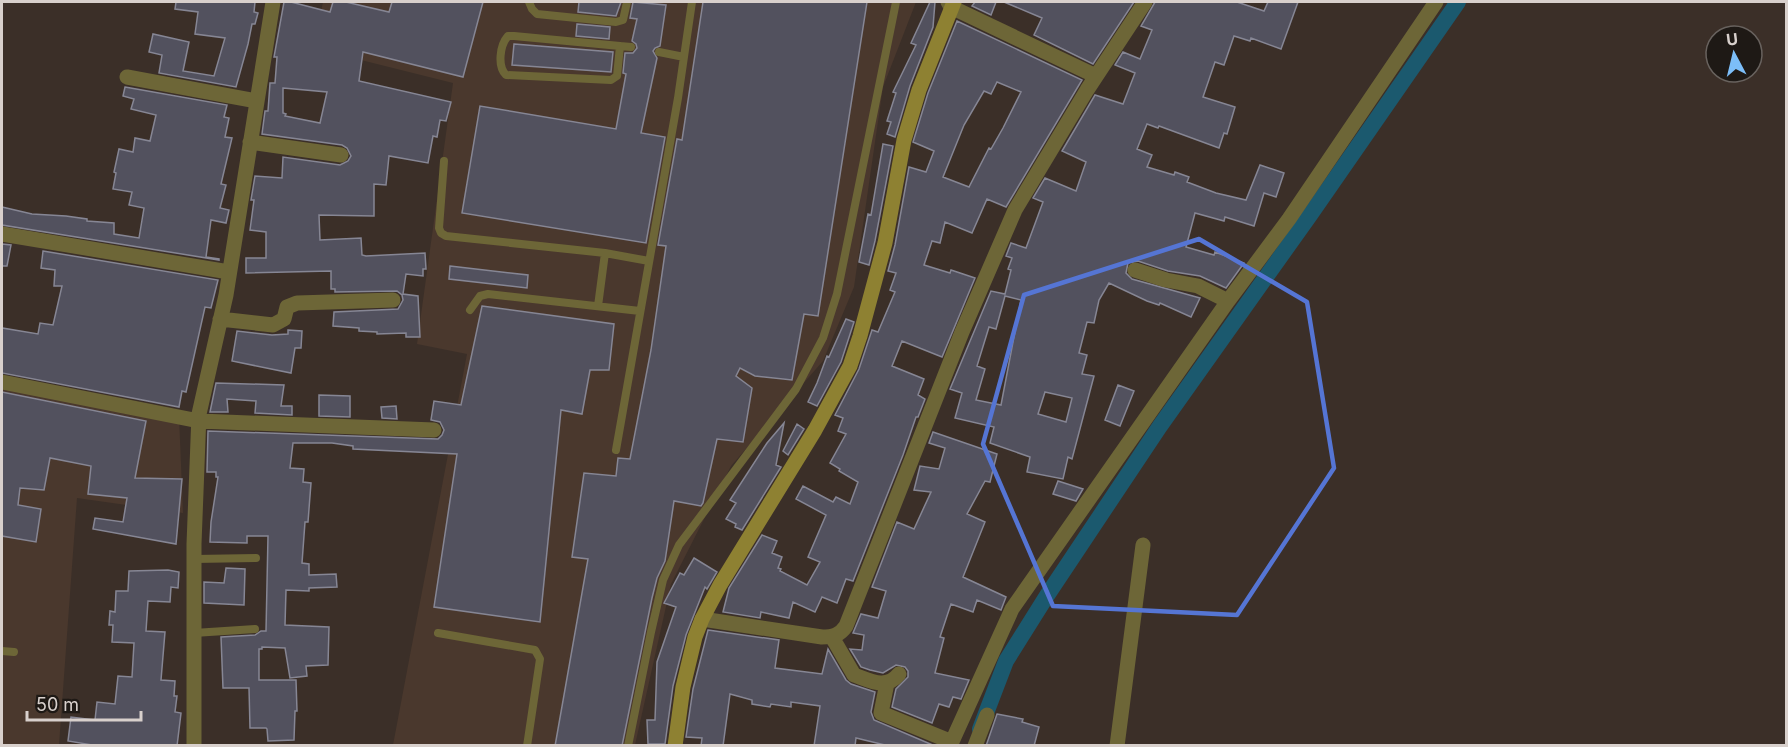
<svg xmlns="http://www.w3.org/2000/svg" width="1788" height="747" viewBox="0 0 1788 747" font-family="Inter,sans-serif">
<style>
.built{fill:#4a382d}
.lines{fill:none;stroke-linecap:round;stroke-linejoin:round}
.canal{stroke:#1b596e;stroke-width:16}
.building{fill:#52515e;stroke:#868694;stroke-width:1.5;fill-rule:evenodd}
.lane{stroke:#6d6637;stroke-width:8}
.street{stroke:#6d6637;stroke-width:15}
.secondary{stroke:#8e8132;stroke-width:15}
.marked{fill:none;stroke:#5575d4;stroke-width:4.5;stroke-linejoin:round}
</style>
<rect width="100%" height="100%" fill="#3b2f28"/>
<path class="built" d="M323 2H916L883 87 854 287 823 361 731 466 671 584 635 745H393L467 354 417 344 453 83 313 48Z
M2 378 179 416 183 513 77 498 59 745 2 746Z"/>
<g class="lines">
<path class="canal" d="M980 729 1006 661 1048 594 1160 426 1310 215 1458 2"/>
</g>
<path class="building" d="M176 2H255L254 12 258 13 255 24H252L248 44 236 87 159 73 162 55 149 52 153 34 189 42 183 71 214 76 225 38 195 34 198 12 175 9Z
M284 2H291L330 12 333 2H346L389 12 392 2H483L463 77 363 52 359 81 451 102 446 121 440 120 437 137 433 136 428 163 389 156 386 185 374 184V216L319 215 320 240 361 238 362 255 366 256 425 253 426 269H423V276L406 274 403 294 418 296 420 337H406V333L377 334V332L359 331V328L333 326 334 312 398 309 403 300 402 295 397 291 335 292V289H331V271L246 273V258H266V232L250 230 254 200H251L255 176 282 178 283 157 340 165 348 161 351 156 347 148 342 145 262 134 265 111H268L270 83H275L277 57H274ZM283 88 327 92 320 123 285 116 286 114 283 113Z
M579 2H621L616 16 578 12Z
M633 2 666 5 660 46 655 48 653 51 657 58 641 133 665 137 646 243 462 213 480 106 616 129 626 74 623 73 625 53H633L637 48 636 44 632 41 637 19 630 18Z
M703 2H867L818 316 804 314 792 380 755 376 740 368 736 376 752 388 743 442 717 439 703 503 701 506 674 501 665 561 657 578 652 598 622 746H555L588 559 572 557 584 473 616 476 618 458 630 459 651 350 666 246 658 245 677 139 682 140Z
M930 2H935L933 27 910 86 895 137 887 134 891 122 887 121 896 93 893 92 916 45 911 43Z
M975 2H996L991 15 972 6Z
M1004 2H1134L1093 64 1034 35 1042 18Z
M1155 2H1237L1264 11 1268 2H1298L1281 49 1251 38 1250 41 1234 36 1224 65 1215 62 1203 97 1235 107 1227 134 1224 133 1219 148 1159 126 1158 128 1147 124 1137 149 1152 155 1147 167 1174 175 1175 172 1189 177 1187 182 1216 193 1246 200 1260 165 1284 173 1276 197 1264 193 1254 226 1225 217 1224 221 1195 213 1186 247 1214 255 1215 252 1244 263 1226 288 1200 276 1168 271 1138 261 1128 263 1126 273 1132 279 1200 298 1191 317 1160 303 1159 305 1147 301 1109 283 1099 300 1094 323 1087 322 1079 353 1087 355 1082 374 1094 376 1072 459 1068 457 1063 479 1027 472 1030 457 990 443 994 427 955 418 962 393 950 389 991 291 1005 294 1011 270 1008 269 1012 258 1006 256 1011 243 1026 248 1043 202 1033 198 1045 178 1076 191 1086 162 1062 151 1095 95 1123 104 1135 73 1115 65 1123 52 1140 59 1152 30 1141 26ZM1005 296 1021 300 1001 405 976 400 985 369 977 366 989 327 996 329ZM1045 392 1072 398 1066 422 1038 414Z
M957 21 1082 80 1006 207 987 199 972 233 945 222 940 243 932 241 924 265 950 273 951 270 975 278 942 357 902 341 892 366 924 379 918 395 925 399 918 417H916L903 455 853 581 846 579 837 603 822 597 815 612 793 602 789 618 761 612 760 618 723 612 729 588 762 535 777 541 772 553 782 557 778 568 781 569 780 571 807 585 820 562 808 557 826 515 796 499 803 486 833 502 836 497 850 504 858 482 839 471 840 469 830 463 846 434 838 431 843 418 835 415 859 369 872 330 878 332 895 292 890 290 896 273 888 271 895 245 909 167 926 172 934 151 913 142 928 93ZM997 82 1021 92 1003 128 991 149 989 148 969 187 943 177 964 125 984 91 991 94Z
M577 24 610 27 609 39 576 36Z
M514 44 613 52 611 72 512 65Z
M125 87 227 105 224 117 229 118 225 137 232 138 221 184 226 185 220 208 229 210 226 223 211 220 206 257 219 259V260L2 225V207L32 214 66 216 87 219V221L114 223V234L139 238 144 208 129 205 132 192 113 189 116 173 114 172 119 149 133 152 135 138 150 141 156 115 131 109 134 99 123 96Z
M883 144 893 146 875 241 869 265 859 262 868 214 871 215Z
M2 244 11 245 7 266H2Z
M43 251 218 280 211 308 205 307 186 392 182 391 179 407 2 373V328L38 334 40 323 53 325 62 286H54L55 270 41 268Z
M450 266 528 275 527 288 449 279Z
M482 306 614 324 609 370H590L582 414 561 410 540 622 434 607 457 454 353 449V446L332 443H293L290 468 304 469 303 482 311 483 308 522H305L302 563 309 564V575L336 574 337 587 309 588V591L286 590 285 625 329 627 328 665 306 666 307 676 290 678 285 648 262 647V649H259V680H296L297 711H295L294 740 268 741 267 729 266 728H250L249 688H223L221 637 255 635 261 631H266L268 536H247V543L210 542 211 522 218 477H216V472H207L208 431 438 439 442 435 444 430 440 422 431 420 434 401 461 405Z
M846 319 854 322 841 362 817 406 808 402 817 383 827 356 829 357Z
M288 330 302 331 301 348H295L291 373 232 361 237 331 272 335 288 334Z
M216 383 284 385 281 406H292V415L255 413 256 401 227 399 228 412H210Z
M1118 385 1134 391 1120 426 1105 420Z
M2 392 146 421 135 478 182 479 176 544 93 529 95 518 123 522 127 498 88 494 91 466 50 458 44 490 20 488 18 505 41 509 36 542 2 536Z
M319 395 350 396V417L319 416Z
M396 406 397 419 382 418 381 407Z
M784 423 776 465 781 467 742 530 735 527 736 524 726 519 736 503 730 500 767 443Z
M797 424 804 429 788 455 783 451Z
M933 432 997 454 990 482 985 481 967 514 985 522 963 577 1006 597 1001 610 977 600 973 612 951 604 940 637 944 638 935 673 969 680 961 699 953 697 949 707 939 704 932 723 892 707 896 689 908 677V671L905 667 896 665 883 673 870 670 861 667 850 649 862 650 864 635 853 633 861 614 878 618 886 591 872 587 897 522 914 529 931 492 914 490 920 466 939 469 945 448 929 443Z
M1058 481 1083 489 1076 501 1053 494Z
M694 558 717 572 707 589 705 587 686 635 673 686 665 744H648L647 720H655L657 662 676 607 664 603 680 573 684 575Z
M226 568 245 569 244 605 204 603V582L224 583Z
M168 570 179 572 178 588 171 587 170 602 148 601 146 631 165 632 161 680 175 681 174 696H177L175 712 181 713 177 746H98L68 741 71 717 95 720 97 702 115 704 118 676 132 677 134 643 112 642 113 625H109L110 611 115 612 116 591H128L129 571Z
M708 630 779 640 775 668 822 674 828 649 846 680 851 684 875 692 871 712 874 720 935 746H889L856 738 855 746H814L820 706 791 702V707L771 704 770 707 752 704V700L730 694 723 746H701L702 738 686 737 693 689Z
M997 714 1023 719 1022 722 1039 727 1034 746H986Z"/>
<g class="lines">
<path class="lane" d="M529 2 532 9 537 14 616 22 623 20 627 2
M620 46 617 76 611 80 506 75C497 66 500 45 508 36H514L620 46 631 47
M659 52 684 57
M444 161 439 228 441 233 446 236 605 253 649 261
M598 306 605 253
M470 310 480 296 488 294 640 311
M616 450 678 98 692 2
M194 559 256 558
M194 633 255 629
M438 633 535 650 540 659 527 746
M2 651 14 652
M628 746 651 632 663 580 679 545 796 389 823 338 837 294 896 2"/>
<path class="street" d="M948 2 951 7 1096 76
M127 77 257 101
M250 142 341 155
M2 234 229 272
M1135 270 1166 280 1198 286 1228 301
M220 319 273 325 284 319 287 307 297 303 393 300
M2 382 199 421 434 430
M702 619 822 637C833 637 840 635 846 626L962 332 1015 210 1087 90 1145 2
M832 637 854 675C871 681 886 690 899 674
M887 683 881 713 952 742
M194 746V544L199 414 226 295 273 2
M950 746 1012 609 1228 301 1289 219 1436 2
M975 746 987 715
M1117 746 1143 545"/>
<path class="secondary" d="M675 746 683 687 695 637 702 619 720 585 815 430 850 366 860 336 885 243 904 140 919 90 954 2"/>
</g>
<path class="marked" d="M1199 239 1307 302 1334 468 1237 615 1053 606 983 444 1024 295Z"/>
<rect width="1788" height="747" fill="none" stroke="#d8d0cc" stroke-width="6"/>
<g transform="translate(1734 54) rotate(353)"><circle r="28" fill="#1e1915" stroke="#68625e" stroke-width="1.5"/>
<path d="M0-4.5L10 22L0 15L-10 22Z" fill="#7cbef9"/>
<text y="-9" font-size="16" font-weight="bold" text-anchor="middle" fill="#d8d0cc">U</text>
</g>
<path d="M27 711v9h114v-9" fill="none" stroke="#d8d0cc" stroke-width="3"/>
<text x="36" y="711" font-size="18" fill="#d8d0cc" stroke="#1e1915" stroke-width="4.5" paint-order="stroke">50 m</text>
</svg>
